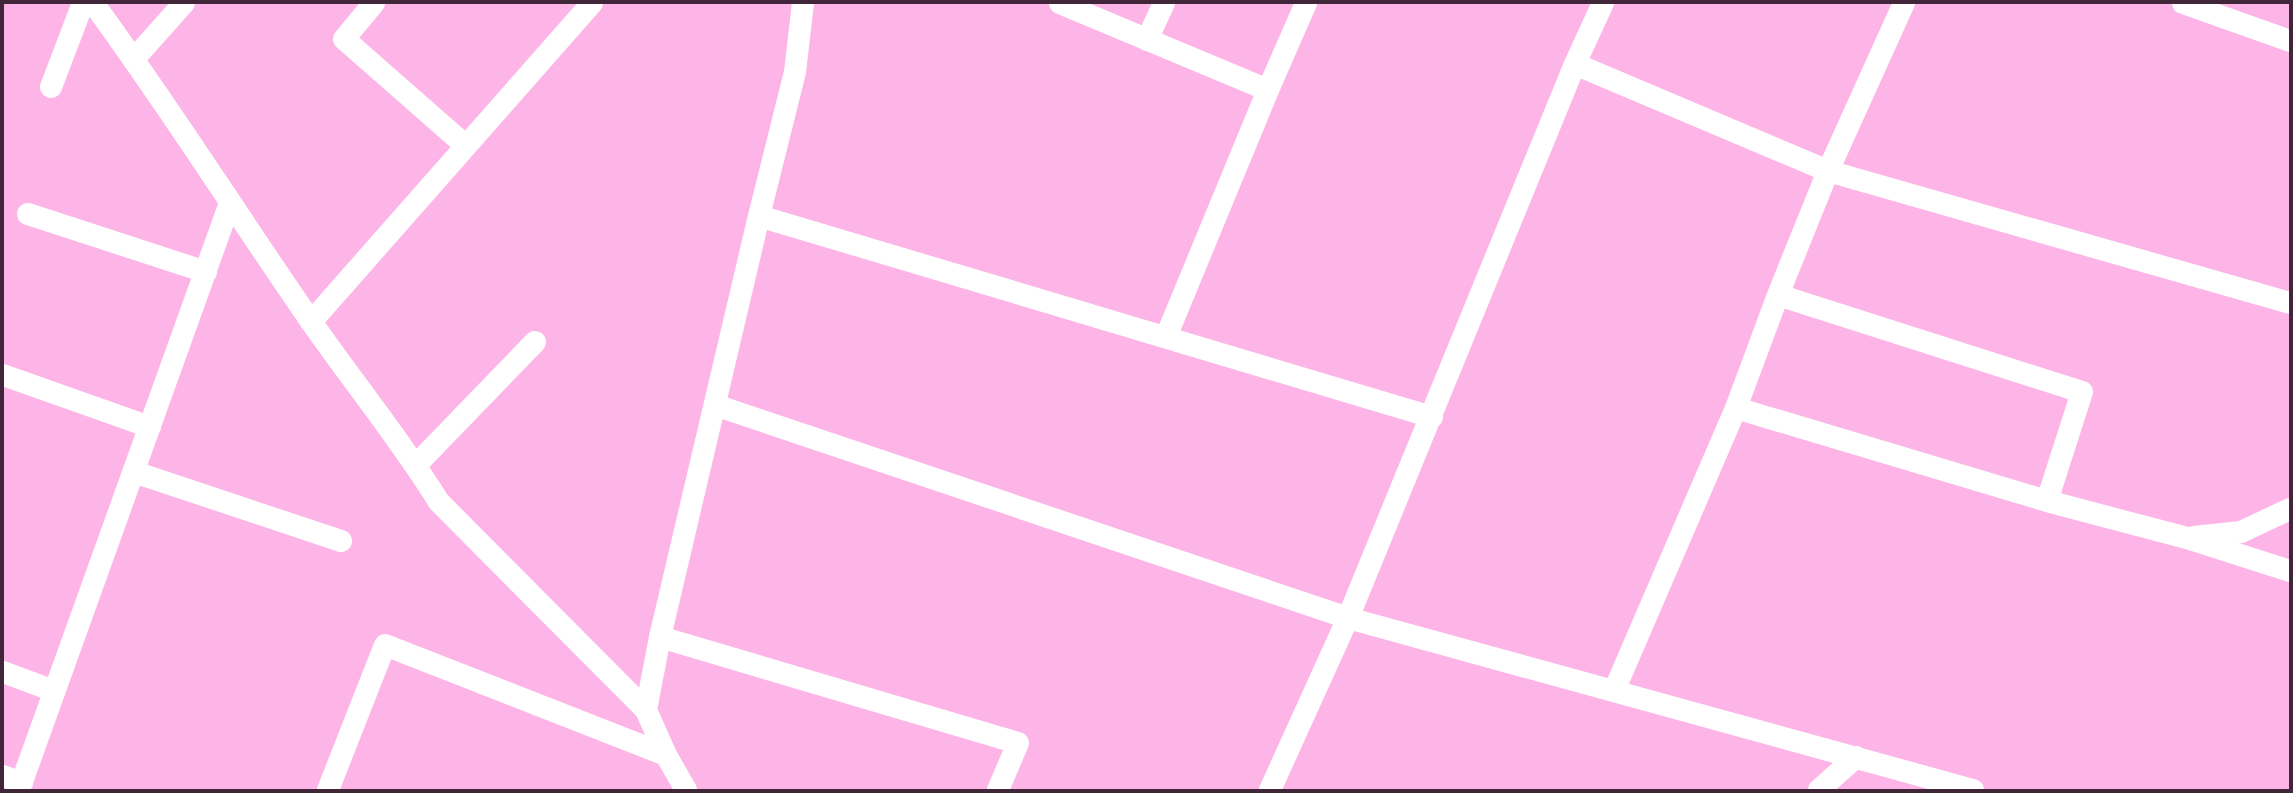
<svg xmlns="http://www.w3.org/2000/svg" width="2293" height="793" viewBox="0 0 2293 793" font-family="'Sofia Sans Condensed',sans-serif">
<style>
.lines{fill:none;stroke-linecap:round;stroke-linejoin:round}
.minor{stroke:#fff;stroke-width:22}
</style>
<rect width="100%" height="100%" fill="#fdb5e7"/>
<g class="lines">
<path class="minor" d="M93 3C169 106 237 215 310 320 353 382 400 439 439 502L646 710 666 755 686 790
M374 3 344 39 466 146
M1060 3 1268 90
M2183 3 2290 41
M1147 40 1164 3
M134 59 184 3
M1575 64 1828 171 2290 303
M51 87 83 3
M28 214 206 272
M759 216 1432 417
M1778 295 2082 392 2047 501
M311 322 592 3
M1166 337 1268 90 1306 3
M3 375 150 427
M715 405 1348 618 1973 790
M1736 408 2047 501 2187 538 2290 571
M416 465 535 342
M134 472 341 541
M2194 537 2241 532 2290 509
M660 637 1018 743 998 790
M3 672 54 691
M1614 691 1736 408 1778 295 1828 171 1904 3
M646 710 660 637 759 216 795 72 803 3
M3 776 22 783
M19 790 230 203
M328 790 385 645 666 755
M1270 790 1348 618 1575 64 1603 3
M1819 790 1856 757"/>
</g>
<rect width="2293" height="793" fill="none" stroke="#412639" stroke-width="8"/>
</svg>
